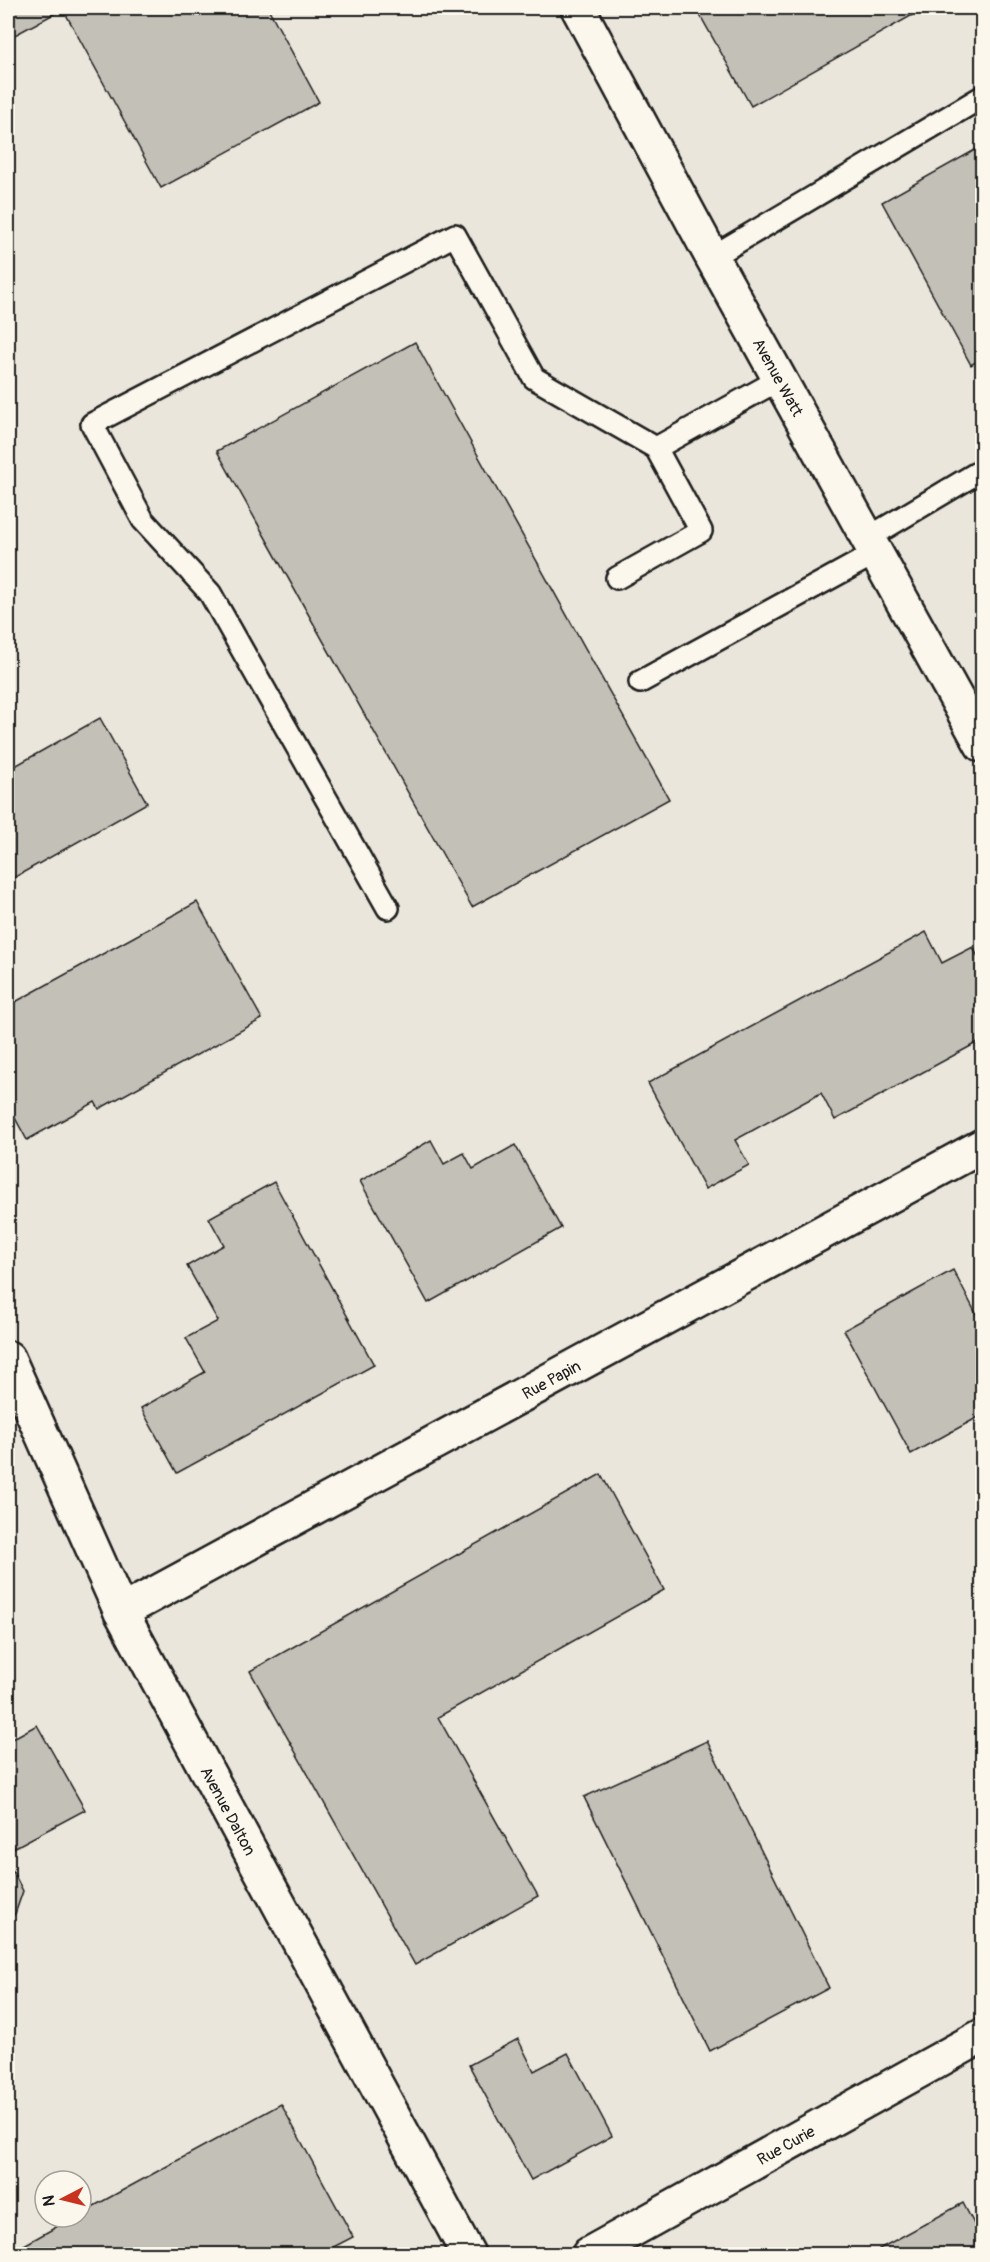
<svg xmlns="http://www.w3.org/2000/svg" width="990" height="2262" viewBox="0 0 990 2262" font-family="Pangolin,sans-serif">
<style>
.built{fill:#eae6dc;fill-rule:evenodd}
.building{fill:#c3c0b8;stroke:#1c1c1c;stroke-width:1.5}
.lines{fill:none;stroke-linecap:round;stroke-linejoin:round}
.lane-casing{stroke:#1c1c1c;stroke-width:26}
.street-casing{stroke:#1c1c1c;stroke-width:38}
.secondary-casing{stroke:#1c1c1c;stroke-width:38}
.lane{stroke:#fbf7ec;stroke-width:21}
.street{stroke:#fbf7ec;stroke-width:33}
.secondary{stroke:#fbf7ec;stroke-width:33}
.labels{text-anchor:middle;stroke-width:4.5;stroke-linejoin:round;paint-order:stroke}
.street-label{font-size:16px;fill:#1c1c1c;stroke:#fbf7ec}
</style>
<rect width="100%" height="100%" fill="#fbf7ec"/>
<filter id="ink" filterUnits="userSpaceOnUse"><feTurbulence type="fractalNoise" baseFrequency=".0167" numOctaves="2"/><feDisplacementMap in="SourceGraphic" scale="12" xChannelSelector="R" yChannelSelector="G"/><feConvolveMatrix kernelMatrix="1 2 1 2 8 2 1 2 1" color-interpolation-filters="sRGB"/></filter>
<g filter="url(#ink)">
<path class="built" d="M8 8H982V2254H8ZM45 2181H81V2217H45Z"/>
<path class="building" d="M8 8H268L319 102 161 188 63 9 13 36 8 27Z
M696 8H925L751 106Z
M982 146V358L971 365 882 202Z
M415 342 669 799 472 907 217 451Z
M100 718 147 803 8 881V770Z
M197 902 262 1019 99 1109 95 1102 27 1140 8 1105V1006Z
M926 932 942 963 973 947 982 965V1040L835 1120 821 1093 735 1140 749 1165 705 1189 648 1083Z
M431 1140 444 1164 464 1153 473 1169 515 1145 561 1228 428 1303 360 1181Z
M274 1182 374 1365 177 1473 141 1408 205 1372 186 1338 218 1321 187 1266 224 1245 209 1218Z
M953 1270 982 1325V1415L911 1454 844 1330Z
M601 1474 664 1590 438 1717 538 1896 415 1965 250 1671Z
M37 1725 85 1810 8 1851V1741Z
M707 1741 829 1988 710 2051 584 1797Z
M8 1862 23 1891 15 1914 8 1918Z
M518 2039 534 2071 568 2053 612 2136 531 2180 469 2065Z
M281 2104 353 2237 320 2254H8L74 2217H81V2213Z
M963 2203 982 2239V2254H882L879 2249Z"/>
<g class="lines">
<defs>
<path id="lane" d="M712 257 982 97
M868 538 982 470
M617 578 701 531 656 448
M640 682 876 553
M388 908 210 593 143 520 92 424 455 235 534 378 656 448 780 379"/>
<g id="street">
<path id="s1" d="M8 1358 121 1612 468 2254"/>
<path id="s2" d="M121 1612 982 1146"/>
<path id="s3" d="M589 2254 982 2036"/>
</g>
<g id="secondary">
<path id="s4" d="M578 8 712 257 982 745"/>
</g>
</defs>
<use href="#lane" class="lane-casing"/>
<use href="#street" class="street-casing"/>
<use href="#secondary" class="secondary-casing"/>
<use href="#lane" class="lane"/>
<use href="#street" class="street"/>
<use href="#secondary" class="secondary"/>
</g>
</g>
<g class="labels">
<g class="street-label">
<text dy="6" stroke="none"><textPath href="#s4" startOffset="420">Avenue Watt</textPath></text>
<text dy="6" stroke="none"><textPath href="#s2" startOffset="489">Rue Papin</textPath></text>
<text dy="6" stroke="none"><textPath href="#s1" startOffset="504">Avenue Dalton</textPath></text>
<text dy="6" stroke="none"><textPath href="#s3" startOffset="225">Rue Curie</textPath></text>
</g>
</g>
<rect width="990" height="2262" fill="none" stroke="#fbf7ec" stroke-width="30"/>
<rect x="15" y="15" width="960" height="2232" fill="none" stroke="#1c1c1c" stroke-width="2" filter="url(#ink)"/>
<g transform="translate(63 2199) rotate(263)"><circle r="28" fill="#fbf7ec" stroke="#a29f99" stroke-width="1.5"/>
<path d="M0-4.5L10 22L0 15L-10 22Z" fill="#c8321e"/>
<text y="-9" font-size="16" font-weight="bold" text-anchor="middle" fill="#1c1c1c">N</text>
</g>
</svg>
